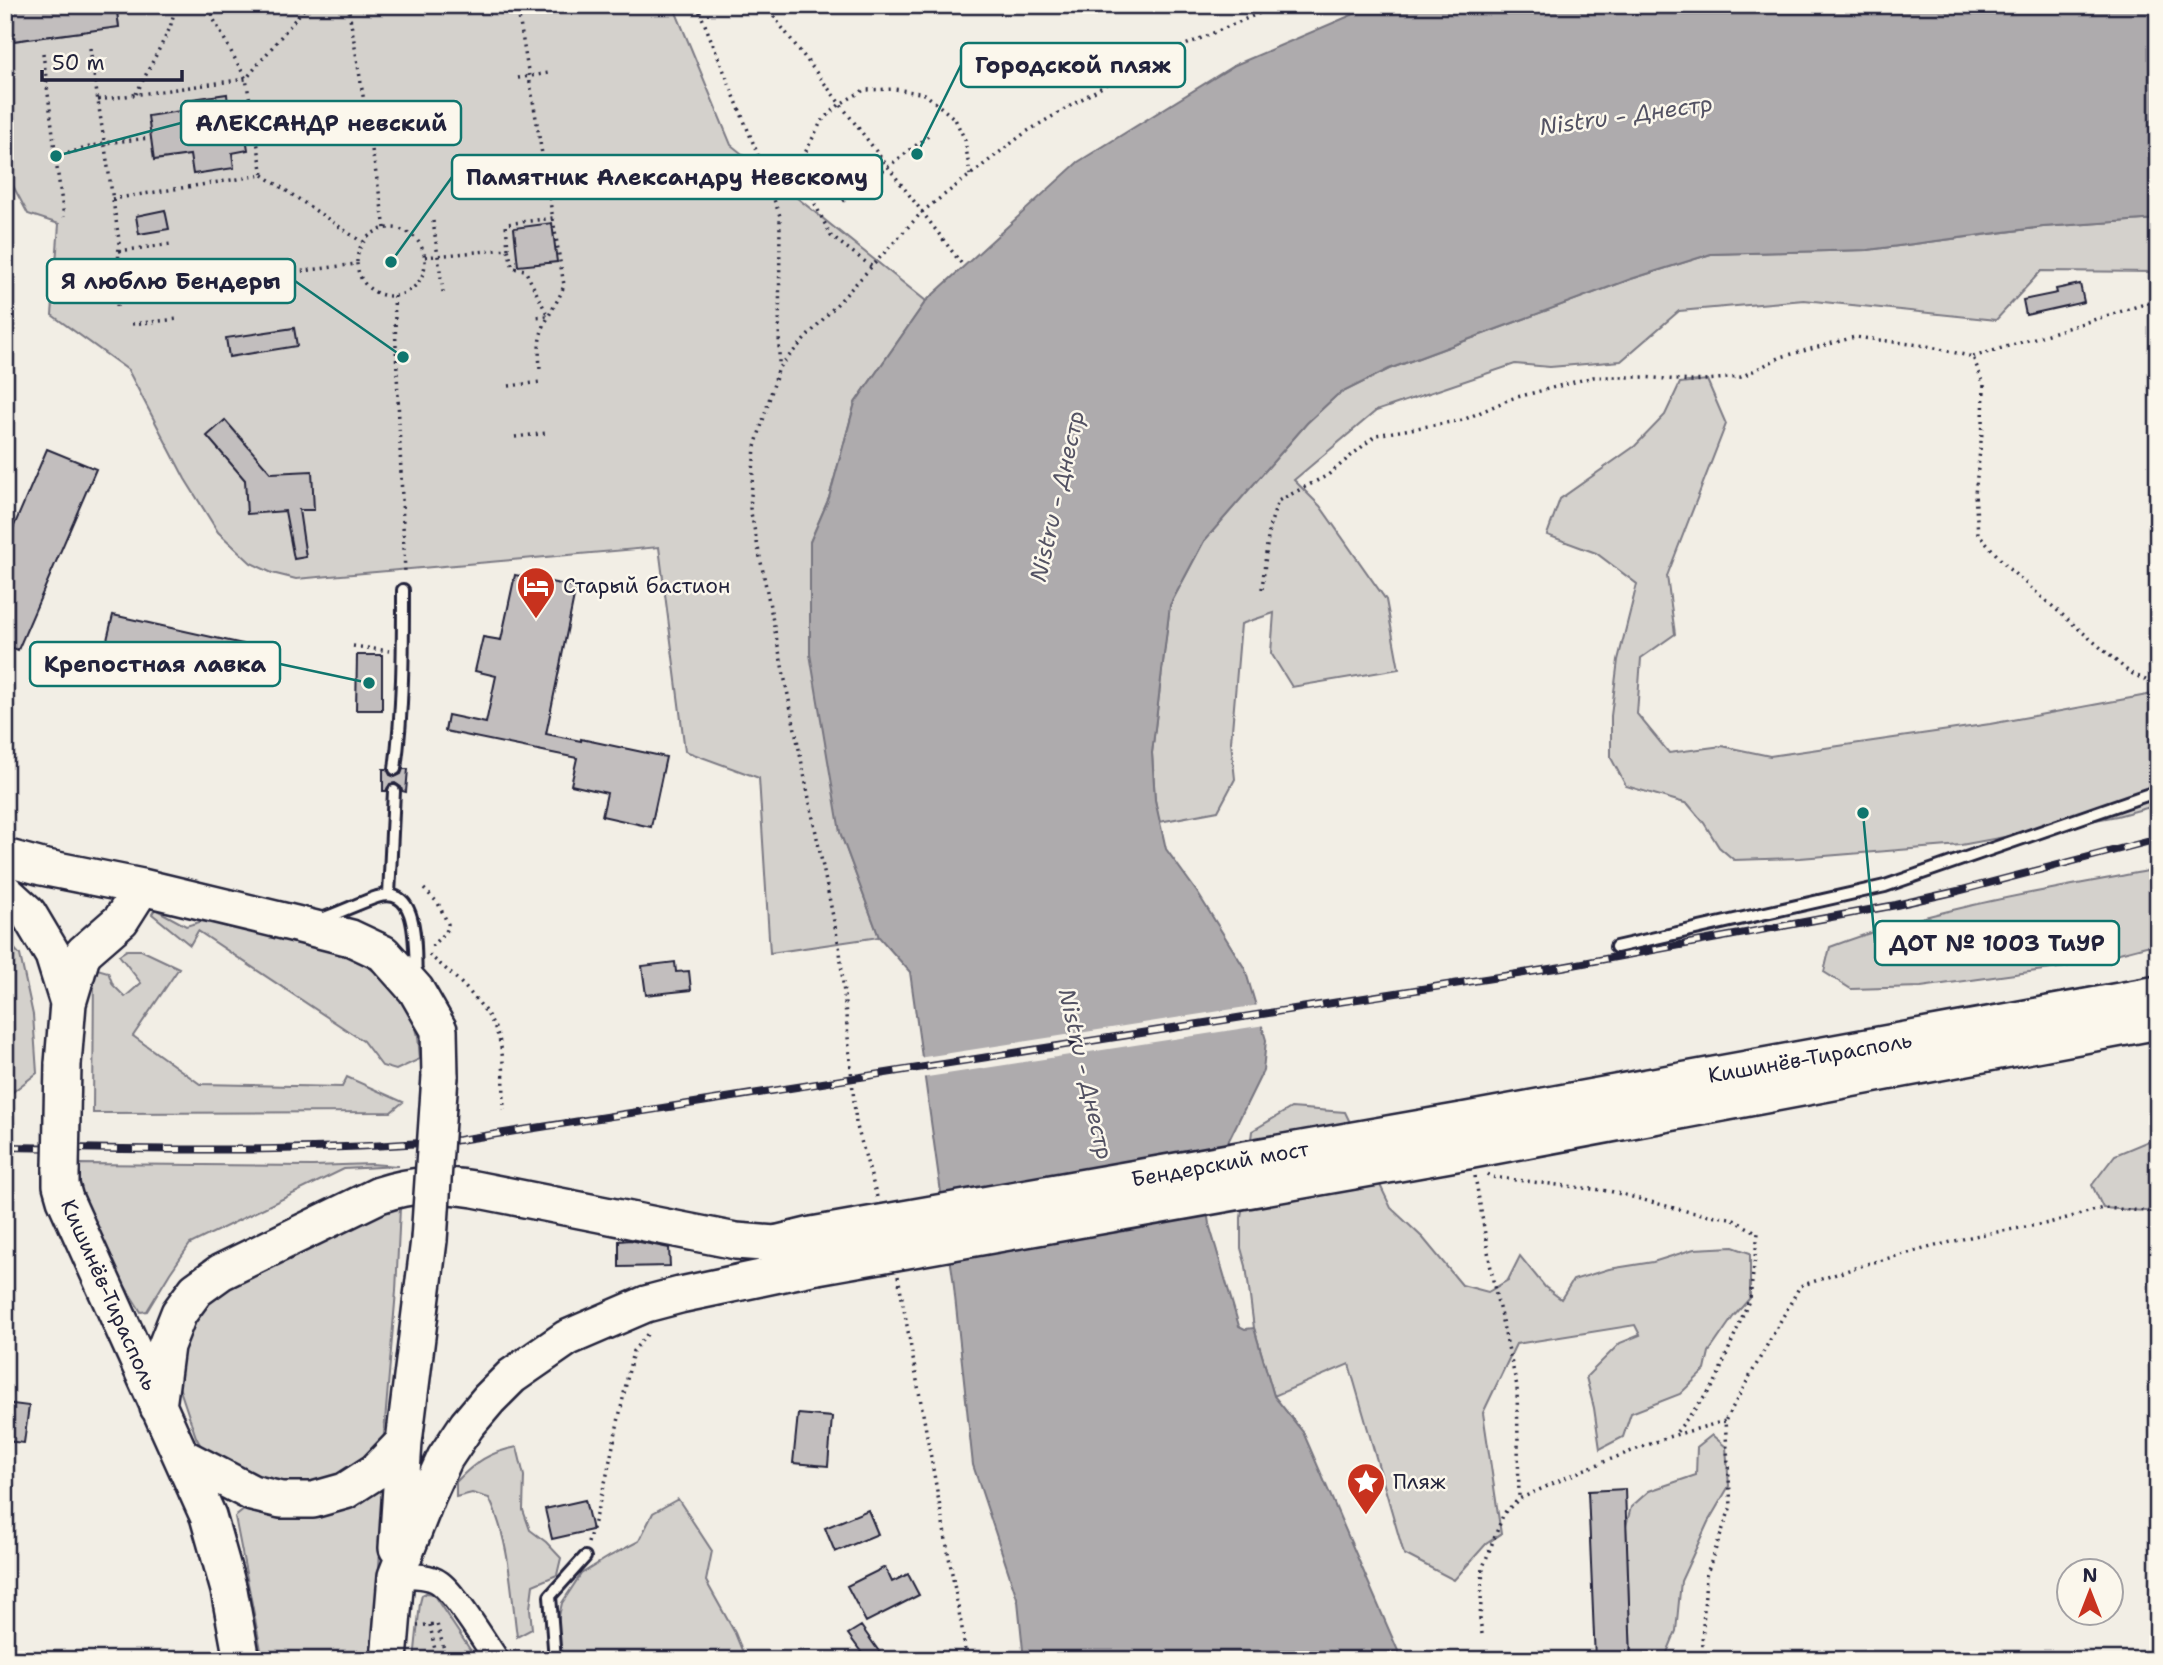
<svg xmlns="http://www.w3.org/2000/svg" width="2163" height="1665" viewBox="0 0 2163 1665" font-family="'Shantell Sans',sans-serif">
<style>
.green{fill:#d4d1cc;stroke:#7b7a84;stroke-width:2}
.water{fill:#aeabad;stroke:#76747f;stroke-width:2}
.pier{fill:#f2eee5}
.building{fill:#c2bebe;stroke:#22223b;stroke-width:2}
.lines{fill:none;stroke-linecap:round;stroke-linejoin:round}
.lane-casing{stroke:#22223b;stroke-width:16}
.street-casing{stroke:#22223b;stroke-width:28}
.primary-casing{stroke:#22223b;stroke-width:40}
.path{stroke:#22223b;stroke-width:3.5;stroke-dasharray:2 5;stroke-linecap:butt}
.lane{stroke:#fbf7ec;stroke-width:10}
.street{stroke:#fbf7ec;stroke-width:23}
.primary{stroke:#fbf7ec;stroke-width:35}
.rail-casing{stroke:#22223b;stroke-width:8}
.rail{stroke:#fbf7ec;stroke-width:5;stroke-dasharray:16;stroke-linecap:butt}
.primary-bridge-casing{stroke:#22223b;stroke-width:40;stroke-linecap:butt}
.primary-bridge{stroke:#fbf7ec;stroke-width:35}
.labels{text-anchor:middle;stroke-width:5;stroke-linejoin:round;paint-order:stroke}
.poi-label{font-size:21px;fill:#22223b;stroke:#fbf7ec;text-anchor:start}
.street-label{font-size:21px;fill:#22223b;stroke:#fbf7ec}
.water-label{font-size:23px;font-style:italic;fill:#535263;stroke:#fbf7ec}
.leader{fill:none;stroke:#0f766e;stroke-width:2.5}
.callout-dot{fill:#0f766e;stroke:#fbf7ec;stroke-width:2.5}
.callout{fill:#fbf7ec;stroke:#0f766e;stroke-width:2.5}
.callout-label{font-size:23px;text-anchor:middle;font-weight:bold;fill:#22223b}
</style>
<rect width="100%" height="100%" fill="#f2eee5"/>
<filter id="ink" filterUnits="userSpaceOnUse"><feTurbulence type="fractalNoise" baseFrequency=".0143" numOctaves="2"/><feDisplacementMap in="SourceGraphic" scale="14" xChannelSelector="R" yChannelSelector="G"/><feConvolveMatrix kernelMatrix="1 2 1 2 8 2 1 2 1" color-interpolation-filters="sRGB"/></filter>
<g filter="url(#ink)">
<path class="green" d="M116 5H673L731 145 926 301 855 403 829 498 810 542 840 832 879 937 770 953 759 778 685 751 659 547 296 579 272 573 251 563 218 532 185 479 128 370 52 315 59 224 28 214 12 184 5 146V42L119 27Z
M801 5H944V10L801 12Z
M2158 219V272L2041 271 1996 320 1804 300 1679 311 1621 361 1550 367 1515 364 1376 411 1294 480 1320 506 1386 600 1399 669 1292 687 1271 653 1274 613 1241 624 1231 742 1235 779 1218 811 1159 822 1155 800 1152 753 1170 605 1204 541 1307 423 1337 395 1389 369 1631 279 1711 254 1868 250 2043 227Z
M1707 380 1726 424 1667 576 1675 634 1641 658 1637 714 1669 753 1722 746 1770 756 1990 724 2158 693V805L2117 816 1961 845 1800 858 1734 860 1719 847 1704 823 1688 804 1626 786 1611 758V716L1618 660 1637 584 1596 553 1547 535 1560 499 1635 446 1665 415 1680 383Z
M2158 869V943L2065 967 1921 987 1851 989 1824 972 1830 947C1935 907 2048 890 2158 869Z
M155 909 186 926 203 921 280 935 351 956 383 977 411 1009 418 1036 420 1059 396 1070 382 1066 363 1041 198 931 190 945 152 914Z
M5 938 20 955 33 1015 37 1073 5 1098Z
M127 950H141L179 968 133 1036 200 1084 342 1087 347 1077 403 1102 391 1112 93 1113 94 968 108 972 113 985 125 997 141 983 119 955Z
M1291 1108 1345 1112 1391 1208 1423 1238 1462 1285 1488 1292 1508 1280 1520 1256 1545 1287 1561 1299 1573 1280 1609 1269 1653 1262 1694 1249 1733 1247 1750 1253V1298L1733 1317 1709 1352 1705 1370 1680 1394 1631 1413 1623 1437 1600 1449 1594 1408 1586 1377 1620 1343 1640 1335 1635 1325 1516 1344 1483 1413 1501 1534 1486 1544 1454 1580 1404 1554 1349 1364 1274 1396 1254 1328 1246 1266 1241 1248V1218L1252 1131Z
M2158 1137V1212L2103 1208 2092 1185 2115 1155Z
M79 1164 313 1166 371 1164 398 1166 344 1169 190 1244 170 1273 147 1311 141 1312 81 1216 77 1203Z
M390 1206 400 1208 396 1291 383 1445 348 1480 270 1490 204 1452 196 1437 173 1369 197 1301Z
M1712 1435 1726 1447 1729 1486 1708 1522 1681 1581 1676 1631 1664 1660H1631L1626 1526 1631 1507 1649 1491 1696 1475 1697 1447Z
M517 1447 524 1476 523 1510 530 1530 546 1542 561 1558 557 1575 533 1585 530 1608 532 1629 517 1637C511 1591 510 1541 489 1498L472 1493 456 1497V1482C475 1462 490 1452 517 1447Z
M377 1489H382L383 1504 373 1660H263L235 1517 249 1506 320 1514 345 1510Z
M678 1499 712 1551 706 1581 735 1633 746 1660H590L586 1653 558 1654 556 1629 562 1603 581 1574 610 1556 639 1541 653 1513Z
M426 1593 433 1594 477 1660H414L420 1603 422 1595Z"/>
<path class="water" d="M1375 5H2158V219L2043 227 1868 250 1711 254 1631 279 1389 369 1337 395 1307 423 1204 541 1170 605 1152 753 1155 800 1166 849 1197 892 1245 969 1266 1040 1263 1071 1228 1142 1206 1204 1209 1224 1239 1326 1245 1329 1254 1328 1274 1396 1303 1432 1402 1660H1024L1018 1601 973 1465 953 1278 910 972 879 937 840 832 810 654V542L829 498 855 403 926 301 1078 162 1235 65Z"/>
<path class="pier" d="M1259 1005 1265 1025 921 1078 918 1058Z"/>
<path class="building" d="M5 5H116L119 27 5 42Z
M227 94 228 105 241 103 248 150 232 153 234 168 193 174 190 155 154 160 148 116 187 110 185 100Z
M165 210 169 229 139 234 136 216Z
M552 223 557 262 518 266 514 228Z
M2080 284 2084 302 2026 315 2023 300 2057 293 2056 289Z
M294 328 297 346 229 357 226 338Z
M225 420 271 473 312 471 314 510H299L306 557 294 559 285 511 247 514 245 480 207 436Z
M47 449 96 469 18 650 5 645V547Z
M515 575 576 587 546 734 581 741V739L666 757 651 827 602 816 607 793 571 785 577 758 445 731 448 715 486 723 496 676 475 671 483 637 501 640Z
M113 615 243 644 237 669 107 640Z
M357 655H382V710H356Z
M383 769H387L390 775 395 777 401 774 403 769H408L406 792 402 791 401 787 395 783 390 784 386 791H383Z
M675 962 676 972 689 971 691 990 646 995 642 966Z
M630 1240 669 1248 670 1266 619 1267V1241Z
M5 1403 29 1406 24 1443 5 1441Z
M798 1414 832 1417 828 1466 793 1463Z
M1625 1489 1631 1660H1595L1588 1491Z
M585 1500 592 1530 552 1539 545 1509Z
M868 1510 878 1534 835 1552 825 1528Z
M885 1567 892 1582 908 1574 919 1595 866 1622 847 1586Z
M861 1626 885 1660H867L848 1634Z"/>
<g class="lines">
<defs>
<path id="lane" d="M395 769C403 710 403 650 403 590
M389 895 394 791
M321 919C339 913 359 903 377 897 421 884 414 951 416 976
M1616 947 1885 886 2158 791
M555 1660 550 1596 585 1557"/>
<path id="street" d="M396 1576C409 1576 428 1574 440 1583 457 1596 484 1641 497 1660"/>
<path id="primary" d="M5 857 42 867 142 887 304 926 351 938 383 953 416 990 439 1030 440 1076
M5 892 28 913 53 955 68 1003 63 1064
M68 1003 83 953 121 920 142 887
M1462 1121 2158 994
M1467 1151 2158 1021
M61 1168V1185L65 1199 208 1516 229 1590 242 1660
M158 1407 166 1346 179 1313 196 1290 221 1272 379 1195C414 1183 439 1184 474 1189L736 1241 775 1244 812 1235
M181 1456 252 1493 281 1500H313L345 1491 376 1471 404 1442
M397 1548 404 1442 429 1240
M389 1660 396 1576 428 1495 445 1458 467 1425 489 1399 512 1376 567 1338 646 1304 680 1295 817 1266"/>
</defs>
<use href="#lane" class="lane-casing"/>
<use href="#street" class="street-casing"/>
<use href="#primary" class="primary-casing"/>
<path class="path" d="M348 5 385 228
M517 5 564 285C558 304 544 319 540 338 538 349 540 362 540 373
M697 5 756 150 780 216 779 365
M765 5 964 267
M90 48 119 240 117 310
M43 53 55 150
M518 78 549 73
M136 94 170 28 176 5
M98 100 246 79 307 5
M61 155 104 143 151 138
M56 161 64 217
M516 171 544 168
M263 175 362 242
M112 199 263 175 246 79 214 20 210 5
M843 201 931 134
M433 221 443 292
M357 262a34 34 0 1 1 68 0a34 34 0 1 1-68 0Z
M508 249 506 224 553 218
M119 251 172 244
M425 257 508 249 513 268 525 270 548 316 533 317
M871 266 831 236 814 202 805 175V153L821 122 840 104 864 90 895 89 925 94 955 119 965 140 970 175
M288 273 356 264
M394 296 405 574
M132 324 178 319
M1973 357 2158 300
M509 386 541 382
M515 437 547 433
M1262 589 1269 528 1278 501 1328 475 1376 435 1463 420 1510 399 1593 377H1642L1692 381 1741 377 1781 357 1855 337 1927 346 1973 357 1984 385 1983 424 1975 494 1978 533 2008 568 2073 624 2129 672 2158 686
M353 646 389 651
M424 889 438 903 448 924 447 930 429 949
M429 955C452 973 487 1005 497 1033 506 1056 503 1086 504 1110
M1487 1174 1491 1177 1609 1191 1690 1212 1730 1218 1758 1233 1750 1298 1714 1385 1675 1434
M1475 1176 1494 1286 1517 1386 1519 1499
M877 1197 856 1123 840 951 750 508 755 447 779 367 922 212 1026 132 1139 65 1278 5
M898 1276 963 1634 966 1660
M588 1543 606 1479 633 1351 650 1331
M430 1625 437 1660
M417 1626 437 1624 447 1660
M1482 1634 1480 1619 1483 1567 1504 1513 1519 1499 1583 1470 1668 1437 1725 1421
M1701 1660 1706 1576 1731 1506 1725 1421 1800 1286 1870 1263 1974 1236 2049 1223 2103 1208 2158 1212"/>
<use href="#lane" class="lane"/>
<use href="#street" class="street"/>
<use href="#primary" class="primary"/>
<defs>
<path id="rail" d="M5 1147C157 1150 308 1153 459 1140L1562 967 1896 905 1958 891 2158 839"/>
</defs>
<use href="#rail" class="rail-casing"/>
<use href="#rail" class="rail"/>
<defs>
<path id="primary-bridge" d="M61 1168 63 1064
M812 1235 1462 1121
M429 1240 440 1076
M817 1266 1467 1151"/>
</defs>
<use href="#primary-bridge" class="primary-bridge-casing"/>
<use href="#primary-bridge" class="primary-bridge"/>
</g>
</g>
<defs>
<symbol id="hotel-pin" viewBox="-11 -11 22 30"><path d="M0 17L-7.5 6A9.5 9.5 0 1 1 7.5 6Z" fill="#c8321e" stroke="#fbf7ec"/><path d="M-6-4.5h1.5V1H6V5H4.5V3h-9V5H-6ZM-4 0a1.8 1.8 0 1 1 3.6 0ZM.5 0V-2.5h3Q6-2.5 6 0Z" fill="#fff"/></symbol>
<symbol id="sight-pin" viewBox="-11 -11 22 30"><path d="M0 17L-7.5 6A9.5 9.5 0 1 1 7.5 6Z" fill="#c8321e" stroke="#fbf7ec"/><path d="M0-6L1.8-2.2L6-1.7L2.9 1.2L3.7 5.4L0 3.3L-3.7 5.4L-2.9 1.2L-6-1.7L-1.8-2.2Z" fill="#fff"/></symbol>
</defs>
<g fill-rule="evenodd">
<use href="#hotel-pin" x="514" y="564" width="44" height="60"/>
<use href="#sight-pin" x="1344" y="1460" width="44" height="60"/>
</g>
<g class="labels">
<g class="poi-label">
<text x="563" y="593">Старый бастион</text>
<text x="1393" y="1489">Пляж</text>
</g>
<g class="street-label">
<text transform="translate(1810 1058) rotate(-10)" y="7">Кишинёв-Тирасполь</text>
<text transform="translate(1220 1164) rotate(-10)" y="7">Бендерский мост</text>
<text transform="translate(109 1295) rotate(66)" y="7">Кишинёв-Тирасполь</text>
</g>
<g class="water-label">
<text transform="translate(1626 115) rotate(-8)" y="8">Nistru - Днестр</text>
<text transform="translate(1057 496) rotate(-77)" y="8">Nistru - Днестр</text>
<text transform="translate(1086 1074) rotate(77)" y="8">Nistru - Днестр</text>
</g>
</g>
<path class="leader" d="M917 154L961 65M56 156L181 123M391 262L452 177M403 357L295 281M369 683L280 664M1863 813L1875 943"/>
<g class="callout-dot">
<circle cx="917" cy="154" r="7"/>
<circle cx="56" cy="156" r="7"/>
<circle cx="391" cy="262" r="7"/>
<circle cx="403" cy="357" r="7"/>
<circle cx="369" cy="683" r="7"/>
<circle cx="1863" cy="813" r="7"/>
</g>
<g class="callout">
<rect x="961" y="43" width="224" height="44" rx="7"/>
<rect x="181" y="101" width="280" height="44" rx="7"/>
<rect x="452" y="155" width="430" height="44" rx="7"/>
<rect x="47" y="259" width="248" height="44" rx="7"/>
<rect x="30" y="642" width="250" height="44" rx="7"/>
<rect x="1875" y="921" width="244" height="44" rx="7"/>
</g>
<g class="callout-label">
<text x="1073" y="73">Городской пляж</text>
<text x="321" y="131">АЛЕКСАНДР невский</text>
<text x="667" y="185">Памятник Александру Невскому</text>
<text x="171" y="289">Я люблю Бендеры</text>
<text x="155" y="672">Крепостная лавка</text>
<text x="1997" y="951">ДОТ № 1003 ТиУР</text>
</g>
<rect width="2163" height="1665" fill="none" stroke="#fbf7ec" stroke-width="28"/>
<rect x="14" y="14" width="2135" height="1637" fill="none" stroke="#22223b" stroke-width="2.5" filter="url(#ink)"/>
<g transform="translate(2090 1592)"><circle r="33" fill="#fbf7ec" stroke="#a4a2a5" stroke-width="2"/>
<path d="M0-5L12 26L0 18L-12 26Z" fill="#c8321e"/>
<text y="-10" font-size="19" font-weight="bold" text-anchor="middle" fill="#22223b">N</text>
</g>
<path d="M42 70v10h140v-10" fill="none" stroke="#22223b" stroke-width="3.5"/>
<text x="52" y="70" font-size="21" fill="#22223b" stroke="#fbf7ec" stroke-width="5" paint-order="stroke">50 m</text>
</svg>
